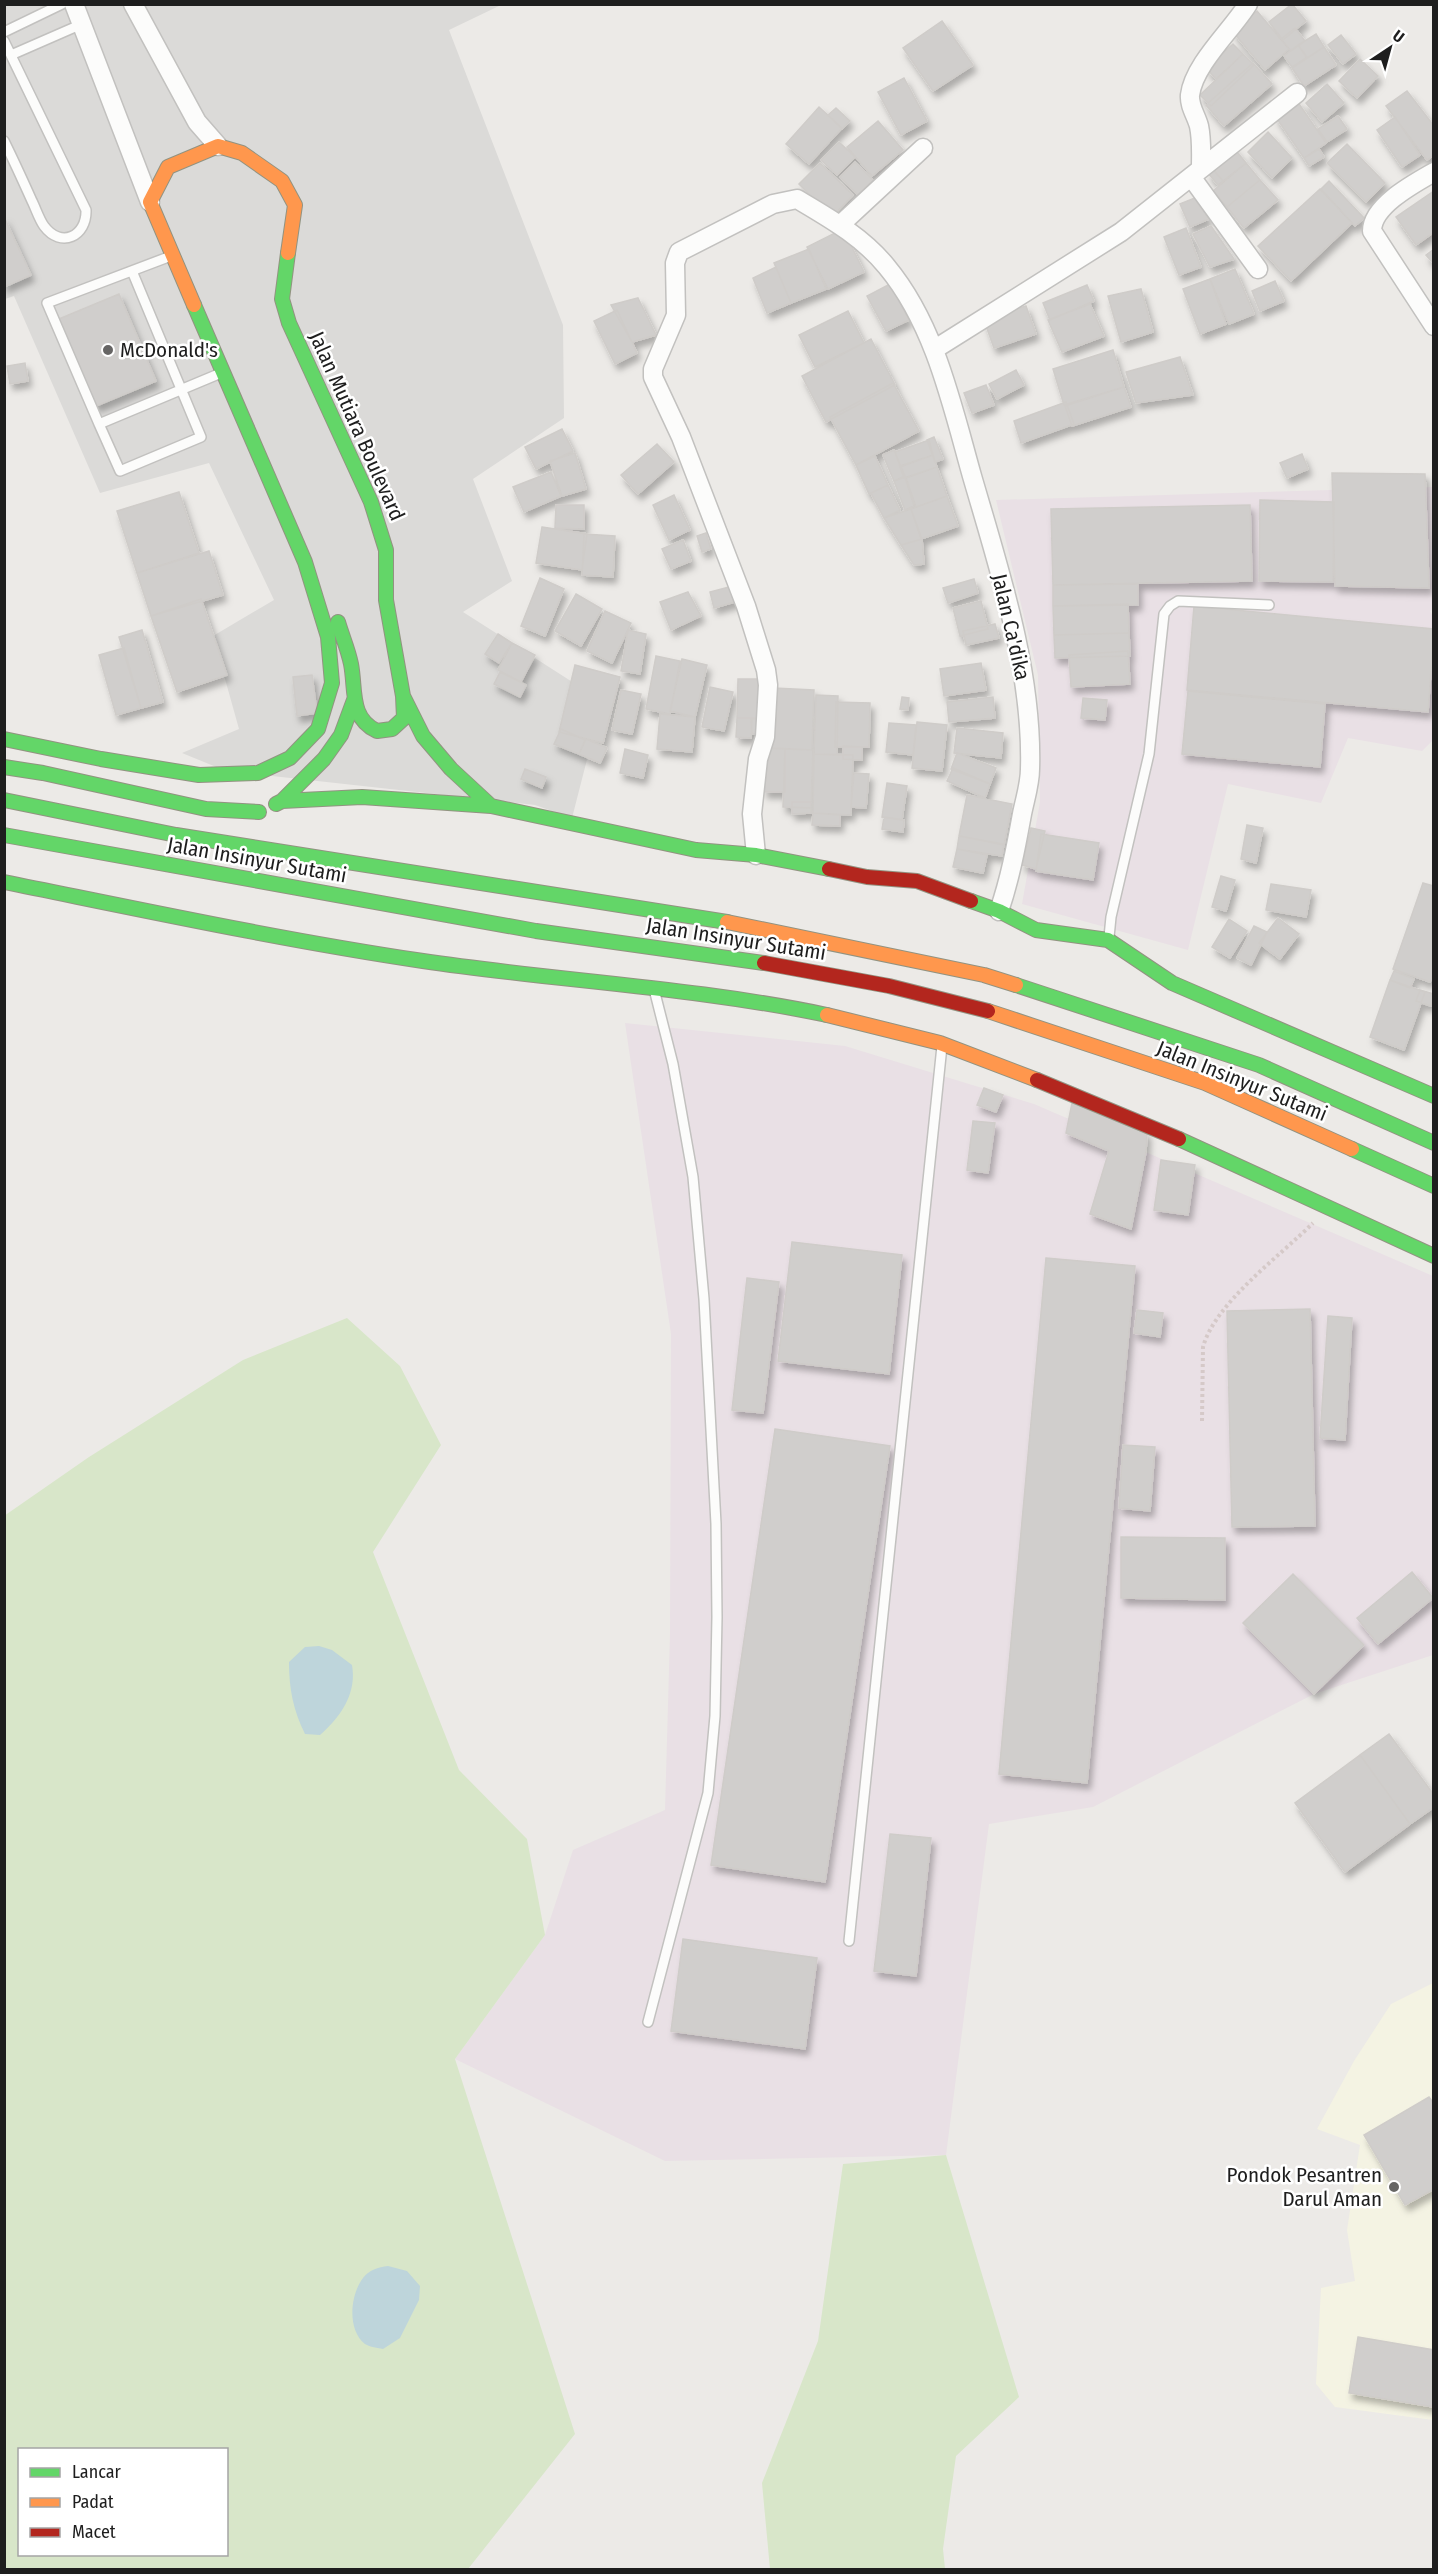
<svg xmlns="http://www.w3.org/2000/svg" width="1438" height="2574" viewBox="0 0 1438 2574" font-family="'Fira Sans Condensed',sans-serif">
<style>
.residential{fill:#dbdad8}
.industrial{fill:#e9e0e5}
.education{fill:#f4f3e3}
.grass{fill:#d8e6c9;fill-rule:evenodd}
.water{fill:#bed5db}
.building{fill:#d0cecc;stroke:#cfccc9;stroke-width:1.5;filter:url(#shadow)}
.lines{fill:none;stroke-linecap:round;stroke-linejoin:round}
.lane-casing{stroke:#c2c1bf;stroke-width:12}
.street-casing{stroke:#c2c1bf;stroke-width:21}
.fast-casing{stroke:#929381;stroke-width:16}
.slow-casing{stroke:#929381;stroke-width:16}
.jam-casing{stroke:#929381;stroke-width:16}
.path{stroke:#d5c9c8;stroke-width:4;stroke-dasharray:3 3;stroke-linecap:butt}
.lane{stroke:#fcfcfb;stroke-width:9}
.street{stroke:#fcfcfb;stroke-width:18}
.fast{stroke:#63d668;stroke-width:14}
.slow{stroke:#ff974d;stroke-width:14}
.jam{stroke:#b3261e;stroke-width:14}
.poi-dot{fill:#666564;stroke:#fff;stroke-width:2}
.labels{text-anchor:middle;stroke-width:5;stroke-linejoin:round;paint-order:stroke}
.poi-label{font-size:21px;fill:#1e1e1e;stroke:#fff;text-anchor:start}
.street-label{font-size:21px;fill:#1e1e1e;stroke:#fff}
</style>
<defs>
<filter id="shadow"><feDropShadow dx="3.5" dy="6" stdDeviation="3" flood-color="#0004"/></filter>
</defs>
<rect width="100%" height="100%" fill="#eceae7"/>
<path class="residential" d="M5 5H501L449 30 563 325 564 418 473 479 512 581 463 612 602 701 572 818 535 805 226 771 182 753 239 729 213 636 274 600 209 463 100 493 14 296 5 299Z"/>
<path class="industrial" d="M1433 487 1434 609 1430 611 1434 618 1433 740 1422 751 1348 738 1321 803 1228 784 1188 950 1022 904 1040 802 1038 675 996 500Z
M625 1023 845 1046 1034 1104 1433 1276V1655L1314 1694 1093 1807 989 1824 946 2155 665 2161 455 2059 545 1935 573 1850 665 1810 670 1634 671 1334Z"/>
<path class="education" d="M1433 1983V2420L1335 2407 1316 2384 1321 2288 1355 2281 1347 2230 1360 2145 1317 2129 1354 2061 1391 2004Z"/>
<path class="grass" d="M347 1318 400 1366 441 1445 373 1552 459 1770 527 1839 545 1935 455 2059 575 2434 468 2569H5L4 1516 89 1457 243 1360ZM20 2450H226V2554H20Z
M946 2155 1019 2397 956 2456 943 2549 945 2569H770L762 2483 818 2341 843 2164Z"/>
<path class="water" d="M319 1646 332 1650 352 1665C357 1693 341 1717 320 1735L305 1734C293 1710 289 1688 289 1662L305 1647Z
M388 2266 407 2271 420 2286 419 2300 400 2338 383 2349C378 2348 370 2347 365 2344 347 2330 350 2295 363 2278 369 2270 378 2267 388 2266Z"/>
<path class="building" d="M1292 4 1306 21 1283 40 1269 22Z
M1257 11 1289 49 1265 70 1233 32Z
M942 21 973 65 933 91 903 48Z
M1295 28 1305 41 1291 51 1281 39Z
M1316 34 1324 47 1307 58 1298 45Z
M1341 35 1356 54 1343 64 1328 45Z
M1233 44 1243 54 1216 79 1206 68Z
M1298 45 1307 57 1292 67 1284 56Z
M1324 47 1336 65 1304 86 1292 68Z
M1243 54 1254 65 1211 106 1200 95Z
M1360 59 1378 76 1357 98 1339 81Z
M1253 63 1272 84 1224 126 1206 105Z
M904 78 927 121 901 135 878 92Z
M1327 84 1344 103 1322 122 1306 103Z
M1407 91 1434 126V155L1427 160 1386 106Z
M1297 101 1326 143 1304 158 1275 116Z
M819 107 842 128 809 164 786 144Z
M836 108 850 121 842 129 828 115Z
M1338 116 1347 129 1327 142 1318 129Z
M1395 117 1420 155 1402 167 1377 130Z
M878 121 903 150 872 176 847 147Z
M1268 132 1292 158 1272 178 1248 152Z
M839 142 855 157 837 175 821 160Z
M1347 144 1385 183 1366 202 1327 163Z
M1233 147 1246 163 1223 181 1210 166Z
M1319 149 1324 157 1309 166 1304 158Z
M855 162 873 180 858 195 840 177Z
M820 163 853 195 832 217 799 184Z
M1246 163 1260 180 1227 207 1213 191Z
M1213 169 1223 181 1218 185 1208 173Z
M1260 180 1278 200 1244 228 1227 207Z
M1329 181 1364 218 1355 226 1321 189Z
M1320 189 1352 223 1291 281 1258 246Z
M1434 191V232L1416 245 1396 217Z
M1195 198 1209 219 1190 227 1180 204Z
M4 217 31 275 4 287Z
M1211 226 1234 259 1210 267 1193 234Z
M1186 228 1201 267 1179 275 1164 237Z
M843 229 864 272 828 289 807 247Z
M809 249 826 289 791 303 774 263Z
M1434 249V264L1426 255Z
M776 267 791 303 767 313 753 278Z
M1235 269 1254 314 1229 324 1210 279Z
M1210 279 1226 324 1200 334 1183 289Z
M1275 281 1284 301 1260 311 1252 291Z
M890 284 909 320 886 331 867 296Z
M1087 285 1094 301 1050 320 1043 303Z
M1141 289 1153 332 1121 342 1108 296Z
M119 294 156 381 96 406 59 319Z
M638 298 656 335 632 342 611 305Z
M1090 304 1104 336 1062 352 1048 320Z
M1026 306 1036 334 994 348 984 320Z
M617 310 637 353 615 364 594 321Z
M848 311 864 343 815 367 799 335Z
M871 339 895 385 826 422 802 376Z
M1113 350 1124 387 1064 405 1053 369Z
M1180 357 1193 395 1136 403 1126 372Z
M25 363 28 381 10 384 7 366Z
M1016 370 1024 385 997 399 989 384Z
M893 383 919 431 856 465 830 417Z
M986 385 994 405 972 413 964 393Z
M1124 387 1131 407 1072 426 1065 406Z
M1066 402 1074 424 1021 443 1014 421Z
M562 429 573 451 536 469 525 447Z
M934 437 943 459 935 462 927 440Z
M929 440 933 455 900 466 895 452Z
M657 444 674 462 638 494 621 475Z
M894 450 905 476 894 481 883 455Z
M575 453 586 489 562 496 550 461Z
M1302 454 1308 469 1287 478 1280 463Z
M933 455 937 467 904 478 900 467Z
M875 456 888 485 869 494 856 465Z
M937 467 947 496 916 507 906 478Z
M551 472 561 496 524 512 513 487Z
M1332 473 1425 474 1429 588 1335 586Z
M905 477 914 506 905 510 894 481Z
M888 485 900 510 884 518 871 493Z
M179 492 199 553 137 573 117 511Z
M674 495 690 530 669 540 653 505Z
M947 496 958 526 921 539 911 509Z
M1260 500 1334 502 1333 582 1259 581Z
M556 505H584V529L555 528Z
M1250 505 1252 581 1053 585 1051 509Z
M911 509 922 539 901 545 884 518Z
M542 527 587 534 582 570 536 563Z
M706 533 711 549 702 552 697 536Z
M584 534 615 536 613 577 582 575Z
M922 539 924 564 914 565 901 545Z
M683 540 691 561 671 569 662 549Z
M209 551 223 595 151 616 137 573Z
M540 578 564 589 545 636 521 626Z
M974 579 978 593 948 603 943 588Z
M1138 584V605L1053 606V585Z
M733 586 738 601 714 608 710 592Z
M688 592 701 616 671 630 660 602Z
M576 594 602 609 581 646 555 631Z
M201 599 227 675 177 692 151 616Z
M981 601 988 629 960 636 953 608Z
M1128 604 1129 633 1054 635 1053 606Z
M1194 606 1434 629 1428 712 1187 690Z
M605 611 631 623 612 663 587 651Z
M995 624 999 638 966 645 963 631Z
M142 630 163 702 141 708 119 637Z
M628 630 646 634 640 674 621 671Z
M1129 633 1130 656 1055 658 1054 635Z
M498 634 512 643 499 663 485 654Z
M512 643 535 655 521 682 498 670Z
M124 648 141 708 116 715 99 655Z
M1128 651 1130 684 1071 687 1069 655Z
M656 656 680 661 670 714 646 709Z
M682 659 707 665 695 717 670 711Z
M981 663 986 690 944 696 940 669Z
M575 665 620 677 603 743 559 732Z
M500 672 526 685 520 697 494 684Z
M312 675 317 713 297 716 293 677Z
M738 679H764V718H737Z
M710 687 733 692 724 731 702 727Z
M774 688 814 690 812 750 772 748Z
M621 690 641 694 632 734 612 730Z
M1188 691 1325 704 1320 767 1182 754Z
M816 695 838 696 837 755 814 754Z
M902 697 909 698 908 710 900 709Z
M993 697 995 718 949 722 947 702Z
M1083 698 1107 700 1105 720 1081 718Z
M836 702 870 703 869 747H835Z
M660 714 695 717 692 752 657 749Z
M737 718H752L751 738 736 737Z
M764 718V733L752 734 751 719Z
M917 722 947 725 942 771 912 768Z
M889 723 916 725 913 755 886 752Z
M957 728 1003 733 1001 758 954 753Z
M561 729 585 740 579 754 554 744Z
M586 739 607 748 600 763 579 754Z
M843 746 862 747V760L843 759Z
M764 748 785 749V792H764Z
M625 749 648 755 643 778 620 773Z
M785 749 813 750 811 808 783 807Z
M957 753 996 768 990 784 951 769Z
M814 754 853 755 851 815 813 813Z
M953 768 990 784 985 798 947 781Z
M525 769 546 777 542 788 521 779Z
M854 773 869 774 866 808 851 807Z
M887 783 907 786 902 820 882 817Z
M967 795 1012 804 1004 845 959 836Z
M792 802H811V813L792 814Z
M813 813 840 815V826L812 825Z
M884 817 904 820 903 832 882 829Z
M1247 825 1263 828 1256 863 1241 859Z
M1031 828 1045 831 1036 869 1022 865Z
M1041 834 1099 843 1093 880 1036 871Z
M959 836 1004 844 1002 856 957 849Z
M957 849 987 855 983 873 953 867Z
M1221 876 1235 880 1226 911 1212 907Z
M1423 883 1434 886V972L1430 982 1393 969Z
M1271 884 1311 890 1306 917 1266 910Z
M1278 918 1299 934 1280 959 1259 943Z
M1229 919 1247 931 1230 958 1212 947Z
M1254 926 1267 932 1251 965 1237 958Z
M1394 971 1414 979 1410 988 1390 980Z
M1390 980 1425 992 1404 1050 1370 1037Z
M1420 990 1434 994 1431 1006 1416 1001Z
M984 1088 1003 1095 996 1112 977 1105Z
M1072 1103 1147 1133 1146 1152 1131 1229 1090 1214 1109 1151 1066 1133Z
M973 1121 995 1123 988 1173 967 1170Z
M1161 1160 1195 1165 1188 1215 1154 1210Z
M792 1242 902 1255 889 1374 778 1361Z
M1046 1258 1135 1266 1087 1783 999 1774Z
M747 1278 779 1282 763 1413 732 1410Z
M1310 1309 1315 1526 1232 1527 1227 1311Z
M1137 1310 1163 1313 1160 1337 1134 1333Z
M1328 1316 1352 1318 1345 1440 1320 1438Z
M775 1429 890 1446 825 1882 711 1865Z
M1123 1445 1155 1447 1150 1511 1119 1508Z
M1121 1537 1225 1538V1600L1121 1598Z
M1412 1572 1433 1598 1378 1644 1357 1618Z
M1293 1574 1364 1645 1314 1694 1243 1623Z
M1389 1734 1434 1795V1807L1410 1824 1360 1755Z
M1360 1755 1410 1824 1345 1872 1295 1803Z
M890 1834 931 1838 916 1976 874 1971Z
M683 1939 817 1958 805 2049 671 2031Z
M1429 2097 1434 2104V2189L1405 2205 1364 2135Z
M1358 2337 1434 2350V2407L1349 2393Z"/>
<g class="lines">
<defs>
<path id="lane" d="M4 32 62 4
M4 41 86 210C87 236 61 249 44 226 39 219 36 209 32 201 23 181 14 161 4 141
M11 55 82 24
M132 271 201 437 120 471 99 424 221 373
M99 424 47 303 171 256
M1109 937 1111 917 1149 754 1164 614 1170 606 1178 601 1269 605
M849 1941 942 1046
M648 2022 708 1793 715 1716 717 1617 716 1524 704 1299 693 1177 673 1064 655 993"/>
<path id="street" d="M74 4 150 202
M133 4 197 122 218 146
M1201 168C1201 154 1202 140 1199 126 1196 115 1189 106 1190 95 1194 64 1232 30 1248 4
M1434 172C1413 184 1372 206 1372 231L1434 326
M1192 178 1258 269
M840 225 923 148
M935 349 1121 232 1297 93
M756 855 752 814 758 759 765 737 768 685 766 670 746 606 681 437 653 377V369L676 315 675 263 679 252 773 204 797 199C829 218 863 237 887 267 935 325 952 405 972 476 999 569 1033 671 1030 769 1030 784 1025 799 1022 814 1016 847 1010 879 999 911"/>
<path id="fast" d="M288 253 282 299 289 323 371 502 386 550V600L403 696 423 736 451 769 491 806
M338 622C342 636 348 649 351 664 356 689 349 718 377 731L392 729 404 718 403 696
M4 739 101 759 199 775 258 773 290 758 318 729 332 683 328 637 305 562 194 305
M4 767 43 773 206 809 259 812
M4 800 176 835 727 922
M282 801 362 797 491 806 696 850 756 855 829 869
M276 804 282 801 324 759 341 735 354 700
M4 835 536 931 764 963
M4 882C143 910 282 940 423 961 557 981 694 987 827 1015
M971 901 999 911 1036 930 1108 940 1172 983 1434 1096
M1016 985 1259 1065 1434 1143
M1179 1139 1434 1256
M1352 1149 1434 1186"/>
<path id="slow" d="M194 305 150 202 168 167 218 146 242 153 282 181 295 205 288 253
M727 922 984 975 1016 985
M988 1011 1205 1083 1352 1149
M827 1015 940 1043 1037 1080"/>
<path id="jam" d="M829 869 867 877 917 881 971 901
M764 963 889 986 988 1011
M1037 1080 1179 1139"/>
</defs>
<use href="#lane" class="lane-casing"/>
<use href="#street" class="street-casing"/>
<use href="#fast" class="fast-casing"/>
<use href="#slow" class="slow-casing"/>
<use href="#jam" class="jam-casing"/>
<path class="path" d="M1202 1421 1203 1347C1215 1303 1280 1256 1313 1223"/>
<use href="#lane" class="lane"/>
<use href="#street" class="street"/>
<use href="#fast" class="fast"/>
<use href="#slow" class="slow"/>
<use href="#jam" class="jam"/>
</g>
<g class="poi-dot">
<circle cx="108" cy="350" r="6"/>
<circle cx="1394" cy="2187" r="6"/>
</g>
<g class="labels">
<g class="poi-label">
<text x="120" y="357">McDonald's</text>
<text x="1382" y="2182" text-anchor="end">Pondok Pesantren<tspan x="1382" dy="24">Darul Aman</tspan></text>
</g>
<g class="street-label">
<text transform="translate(357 426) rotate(66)" y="7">Jalan Mutiara Boulevard</text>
<text transform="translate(1011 627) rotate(77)" y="7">Jalan Ca'dika</text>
<text transform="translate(257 860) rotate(10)" y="7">Jalan Insinyur Sutami</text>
<text transform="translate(736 939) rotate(9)" y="7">Jalan Insinyur Sutami</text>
<text transform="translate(1242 1081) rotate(22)" y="7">Jalan Insinyur Sutami</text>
</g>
</g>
<rect width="1438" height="2574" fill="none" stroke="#1e1e1e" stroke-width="12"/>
<rect x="18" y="2448" width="210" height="108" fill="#ffffff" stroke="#a5a5a5" stroke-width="1.5"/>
<rect x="30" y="2468" width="30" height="9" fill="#63d668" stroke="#a5a5a5" stroke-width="1.5"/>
<text x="72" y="2478" font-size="18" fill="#1e1e1e">Lancar</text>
<rect x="30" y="2498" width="30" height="9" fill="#ff974d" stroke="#a5a5a5" stroke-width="1.5"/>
<text x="72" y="2508" font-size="18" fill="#1e1e1e">Padat</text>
<rect x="30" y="2528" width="30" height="9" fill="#b3261e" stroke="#a5a5a5" stroke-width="1.5"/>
<text x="72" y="2538" font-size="18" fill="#1e1e1e">Macet</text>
<g transform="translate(1390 48) rotate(36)" stroke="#ffffff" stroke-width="4.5" paint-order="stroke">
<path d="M0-4.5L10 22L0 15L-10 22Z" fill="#1e1e1e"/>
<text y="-9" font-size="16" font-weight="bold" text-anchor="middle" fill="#1e1e1e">U</text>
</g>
</svg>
